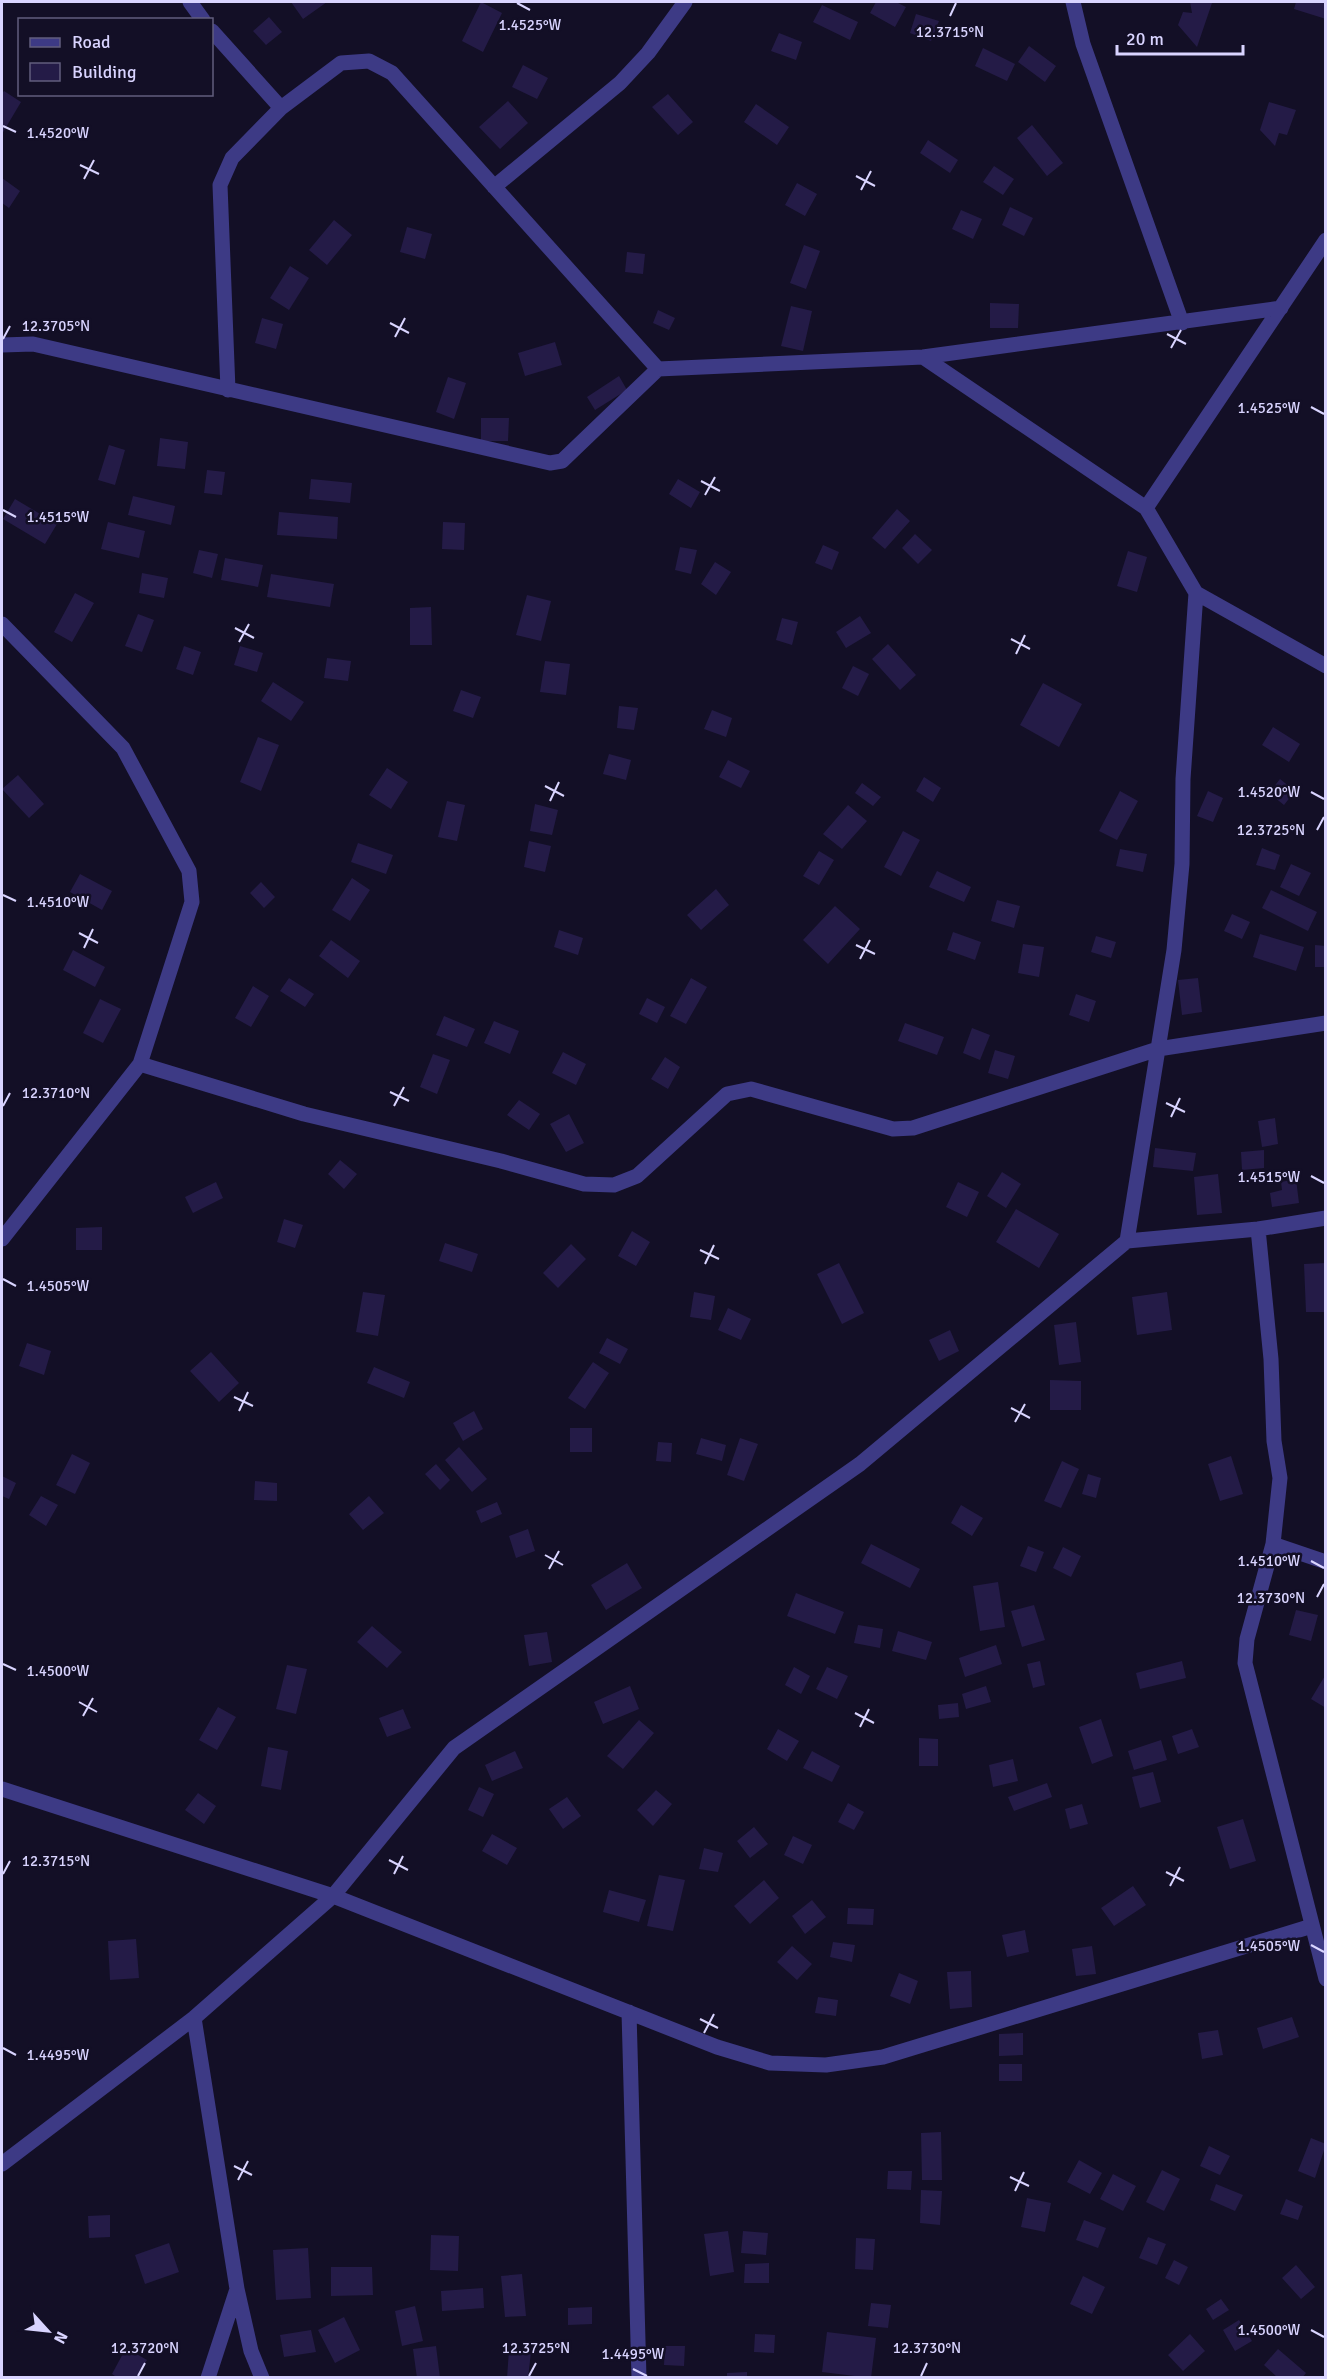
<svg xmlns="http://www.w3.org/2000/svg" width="1327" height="2379" viewBox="0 0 1327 2379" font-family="Signika,sans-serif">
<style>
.building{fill:#241b47}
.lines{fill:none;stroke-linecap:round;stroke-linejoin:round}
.minor{stroke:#3d3a85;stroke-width:15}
.ticks{fill:none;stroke:#d9d4ff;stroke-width:2}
.ticks-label{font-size:15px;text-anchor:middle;fill:#d9d4ff;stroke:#130f26;stroke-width:5;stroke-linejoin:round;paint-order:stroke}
</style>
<rect width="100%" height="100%" fill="#130f26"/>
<path class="building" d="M291 2H327L303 19Z
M481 2 502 13 483 52 462 41Z
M876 2H896L906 7 895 27 870 13Z
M1190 2 1212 3 1197 47 1178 25 1183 12 1192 13Z
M1296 2H1326V19L1294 9Z
M822 5 858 22 850 40 813 22Z
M916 14 939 21 931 41 910 33Z
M269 17 282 32 266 45 253 31Z
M779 33 802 42 796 60 771 51Z
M1029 46 1056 66 1045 82 1018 62Z
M983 48 1015 64 1007 81 975 66Z
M523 65 548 78 537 99 512 87Z
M4 91 21 102 2 134V94Z
M668 94 693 122 678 135 652 107Z
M508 101 528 123 500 149 479 127Z
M1269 102 1296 110 1287 135 1279 133 1275 146 1260 130Z
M756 104 789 127 777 145 744 122Z
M1032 125 1063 163 1047 176 1017 138Z
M928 140 958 160 950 173 920 153Z
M994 166 1014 179 1003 195 983 182Z
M2 178 20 191 9 208 2 203Z
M797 183 817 194 805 216 785 205Z
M1010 207 1033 218 1024 236 1002 225Z
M961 210 982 219 973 239 952 229Z
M334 220 352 235 327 265 309 250Z
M407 227 432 234 425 259 400 252Z
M804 245 820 251 806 289 790 283Z
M627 252 645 254 643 274 625 272Z
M290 266 309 278 289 310 270 298Z
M990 303 1019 304 1018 328H990Z
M791 306 812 311 803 351 781 346Z
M658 310 675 318 669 330 653 323Z
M262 318 283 324 276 349 255 343Z
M555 342 562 365 525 376 518 353Z
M619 376 627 390 595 410 587 397Z
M448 377 466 383 454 419 436 412Z
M481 418H509L508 441H481Z
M160 438 188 442 185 469 157 466Z
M109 445 125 450 115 485 98 480Z
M207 470 225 472 222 495 204 493Z
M311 479 352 483 350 503 309 499Z
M678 479 700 492 691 508 669 494Z
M133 496 175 506 171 525 128 515Z
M15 499 57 524 45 544 3 519Z
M897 509 910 521 885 549 872 538Z
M279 512 338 517 337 539 277 535Z
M108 522 145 531 139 558 101 549Z
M443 522 465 523 464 550 442 549Z
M915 534 932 550 918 564 902 548Z
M823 545 839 552 832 570 815 563Z
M680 547 697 550 691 574 675 570Z
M199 550 218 554 212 578 193 573Z
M1128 551 1147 557 1137 592 1117 586Z
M225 558 263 565 258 587 221 580Z
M715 562 731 572 716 595 701 584Z
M142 573 168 578 164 598 139 593Z
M271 574 334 584 330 607 267 597Z
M75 593 94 603 72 642 54 632Z
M527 595 551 601 541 641 516 635Z
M431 607 432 645H410V608Z
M138 614 154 620 142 652 125 646Z
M860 616 871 633 846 648 836 632Z
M782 618 798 622 792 645 776 640Z
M888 644 916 675 900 690 872 659Z
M184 646 201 652 193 675 176 669Z
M240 646 263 653 257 672 234 665Z
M327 658 351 661 348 681 324 678Z
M545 661 570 664 566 695 540 692Z
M853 666 869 674 858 696 842 688Z
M273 682 304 702 291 721 261 701Z
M1043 683 1082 704 1059 747 1020 725Z
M461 690 481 697 473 718 453 711Z
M619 706 638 708 634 730 617 728Z
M712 710 732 718 726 737 704 729Z
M1273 727 1300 744 1289 762 1262 745Z
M258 737 279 745 261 791 240 782Z
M609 754 631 760 626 780 603 774Z
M728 760 750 771 741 788 719 777Z
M387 768 408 782 391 809 369 795Z
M18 775 44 804 29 818 2 789Z
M924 777 941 788 933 802 916 791Z
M1280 779 1295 791 1284 805 1269 793Z
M862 783 881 797 873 806 855 793Z
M1120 791 1138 801 1117 840 1099 831Z
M1208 791 1223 798 1213 822 1197 816Z
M447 801 465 805 457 841 438 837Z
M535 804 558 810 552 835 530 831Z
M848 805 867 821 842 849 823 834Z
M903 831 920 840 901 876 884 867Z
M529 841 551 846 545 872 524 867Z
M358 843 393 855 386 874 351 862Z
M1262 848 1280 855 1275 870 1256 865Z
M1120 849 1147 854 1143 872 1116 866Z
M819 851 834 860 819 885 803 876Z
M1291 864 1311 873 1299 896 1280 887Z
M937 871 971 887 964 902 929 887Z
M80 874 112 891 102 910 70 892Z
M352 878 370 890 350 921 332 910Z
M261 882 275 897 264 908 250 893Z
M716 889 729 905 701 930 687 915Z
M1271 890 1317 912 1308 931 1262 908Z
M997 900 1020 906 1014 928 991 921Z
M835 906 860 929 828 964 803 940Z
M1232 914 1250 922 1242 939 1224 931Z
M559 930 583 938 578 955 554 947Z
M953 932 981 942 975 960 947 950Z
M1260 934 1304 947 1296 971 1253 957Z
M1096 936 1116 942 1111 958 1091 952Z
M331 940 360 961 348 978 319 956Z
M1023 944 1044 947 1039 977 1018 973Z
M1315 945 1326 946V967H1315Z
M73 950 105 967 95 987 63 970Z
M289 978 314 994 305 1007 280 991Z
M691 978 707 987 686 1024 670 1016Z
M1198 978 1202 1012 1182 1015 1178 980Z
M253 986 269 996 251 1027 235 1018Z
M1076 994 1096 1001 1089 1022 1069 1015Z
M647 998 665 1007 657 1023 639 1014Z
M100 999 121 1009 103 1043 83 1033Z
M444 1016 475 1029 467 1047 436 1035Z
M494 1021 519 1031 510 1054 484 1043Z
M905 1023 944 1037 937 1055 898 1041Z
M972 1028 990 1035 980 1060 963 1053Z
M995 1050 1015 1056 1008 1079 988 1073Z
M563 1052 586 1064 576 1085 552 1073Z
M433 1054 450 1060 437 1094 420 1087Z
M665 1057 680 1067 668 1089 651 1079Z
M519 1100 540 1114 529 1130 507 1115Z
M569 1114 584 1143 566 1152 550 1124Z
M1275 1118 1278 1144 1262 1147 1258 1121Z
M1155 1148 1196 1153 1193 1171 1153 1167Z
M1264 1150V1168L1242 1170 1241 1152Z
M340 1160 357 1174 344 1189 328 1174Z
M1002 1172 1021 1184 1006 1208 987 1196Z
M1218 1174 1222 1213 1197 1215 1194 1177Z
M1296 1179 1299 1203 1272 1207 1270 1193 1282 1190 1281 1182Z
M216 1182 223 1198 193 1213 185 1197Z
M958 1182 979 1192 967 1217 946 1207Z
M1016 1209 1059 1234 1039 1268 996 1242Z
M284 1219 303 1225 295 1248 277 1242Z
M102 1227V1250H76V1228Z
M632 1231 650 1242 636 1266 618 1256Z
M445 1243 478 1254 472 1272 439 1261Z
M571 1244 586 1259 558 1288 543 1273Z
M839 1263 864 1313 842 1324 817 1274Z
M1326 1263V1312H1306L1304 1264Z
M363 1292 385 1295 378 1336 356 1332Z
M694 1292 715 1296 711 1320 690 1317Z
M1167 1292 1172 1330 1137 1335 1132 1297Z
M728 1308 751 1319 741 1340 718 1330Z
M1076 1322 1081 1362 1059 1365 1054 1325Z
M950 1330 959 1351 939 1361 929 1340Z
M607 1338 628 1349 620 1364 599 1353Z
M27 1343 51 1351 44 1375 19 1366Z
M211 1352 239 1383 219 1402 190 1371Z
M593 1362 609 1373 585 1409 568 1398Z
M374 1367 410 1382 404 1398 367 1383Z
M1050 1380 1081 1381V1410H1050Z
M474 1411 483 1429 463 1441 453 1423Z
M570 1428H592V1452H570Z
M701 1438 726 1445 722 1461 696 1454Z
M740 1438 758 1444 744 1481 727 1475Z
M658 1442 672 1443 671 1462 656 1461Z
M459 1447 487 1479 472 1492 445 1460Z
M72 1454 90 1463 75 1494 56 1485Z
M1231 1456 1243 1494 1220 1501 1208 1464Z
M1062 1461 1079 1469 1061 1508 1044 1501Z
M436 1464 450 1480 440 1490 425 1474Z
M1088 1474 1101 1478 1096 1498 1082 1494Z
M2 1476 16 1483 9 1499 2 1496Z
M255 1481 277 1483V1501L254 1500Z
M41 1496 58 1505 46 1526 29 1515Z
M369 1496 384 1513 363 1530 349 1514Z
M497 1502 502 1514 481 1523 476 1511Z
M961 1505 983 1518 972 1536 951 1523Z
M528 1529 535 1551 516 1558 509 1536Z
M871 1544 920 1569 910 1588 861 1563Z
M1028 1546 1044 1552 1036 1572 1020 1566Z
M1063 1547 1081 1556 1071 1577 1053 1568Z
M627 1563 642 1588 606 1610 591 1585Z
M998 1582 1005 1627 980 1631 973 1586Z
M796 1593 844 1612 835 1634 787 1616Z
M1034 1605 1045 1640 1022 1647 1011 1611Z
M1296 1610 1318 1615 1311 1641 1289 1635Z
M858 1625 883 1629 880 1648 854 1643Z
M372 1626 402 1652 387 1668 357 1642Z
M898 1631 932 1642 926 1660 892 1651Z
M547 1632 552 1662 529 1666 524 1635Z
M996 1645 1002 1664 965 1677 959 1658Z
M1040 1661 1045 1685 1033 1688 1027 1664Z
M1182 1661 1186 1678 1140 1689 1136 1673Z
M287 1665 307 1669 296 1714 276 1709Z
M794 1667 810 1676 801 1694 785 1685Z
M827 1667 848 1676 837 1699 816 1689Z
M1326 1674V1708L1311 1699Z
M630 1686 639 1709 603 1724 594 1702Z
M986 1686 991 1702 966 1709 962 1694Z
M958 1703 959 1717 939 1719 938 1705Z
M218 1707 236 1717 217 1750 199 1740Z
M403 1709 411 1728 387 1737 379 1718Z
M1101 1719 1113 1756 1092 1764 1079 1727Z
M639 1720 654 1733 623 1769 607 1756Z
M778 1729 799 1741 787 1761 767 1749Z
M1192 1729 1199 1747 1178 1754 1172 1736Z
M919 1738 938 1739V1766H919Z
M1161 1740 1167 1760 1134 1770 1128 1751Z
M268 1747 288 1751 281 1790 261 1786Z
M515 1751 523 1768 492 1781 485 1765Z
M812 1751 840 1766 832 1782 803 1768Z
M1013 1759 1018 1781 993 1787 989 1765Z
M1153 1772 1161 1802 1140 1808 1132 1777Z
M1047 1783 1052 1797 1014 1811 1008 1797Z
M479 1787 494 1794 483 1817 468 1810Z
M656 1790 672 1804 653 1826 637 1810Z
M198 1793 216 1806 204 1824 185 1810Z
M567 1797 581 1816 563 1829 549 1809Z
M848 1803 864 1812 854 1830 838 1822Z
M1082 1804 1088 1824 1070 1829 1065 1809Z
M1243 1819 1256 1861 1230 1869 1217 1827Z
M754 1827 768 1844 750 1858 737 1841Z
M492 1834 517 1848 507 1865 482 1851Z
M793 1836 812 1845 803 1864 784 1855Z
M704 1848 723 1853 718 1872 699 1869Z
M659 1875 685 1880 673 1931 647 1926Z
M764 1880 779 1898 750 1924 734 1906Z
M1133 1886 1146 1905 1114 1926 1101 1908Z
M609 1890 646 1900 639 1922 603 1912Z
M812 1900 826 1917 805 1934 792 1916Z
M848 1908 874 1909 873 1925 847 1924Z
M1025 1930 1029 1952 1007 1957 1002 1935Z
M136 1939 139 1978 110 1980 108 1941Z
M833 1942 855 1945 852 1962 830 1957Z
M792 1946 812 1964 797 1980 777 1962Z
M1092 1946 1096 1974 1076 1976 1072 1949Z
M971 1971 972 2007 950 2009 947 1972Z
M899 1973 918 1981 910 2004 890 1996Z
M818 1997 838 2000 836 2016 815 2013Z
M1292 2017 1299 2037 1263 2049 1257 2028Z
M1218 2030 1223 2055 1202 2059 1198 2033Z
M1023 2033V2055L999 2056V2034Z
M999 2064H1022V2081H999Z
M941 2132 942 2180H922L921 2133Z
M1311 2138 1326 2144 1315 2178 1298 2171Z
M1209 2146 1230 2156 1220 2175 1200 2166Z
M1079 2160 1102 2173 1090 2194 1067 2182Z
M1162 2170 1180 2179 1164 2211 1146 2202Z
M888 2171H912L911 2190 887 2189Z
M1113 2174 1136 2186 1123 2211 1100 2199Z
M1216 2184 1243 2195 1235 2211 1210 2200Z
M921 2190 942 2191 940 2225 920 2223Z
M1027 2198 1051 2203 1045 2232 1021 2227Z
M1286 2199 1303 2206 1298 2220 1280 2214Z
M110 2215V2237L89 2238 88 2216Z
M1084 2220 1106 2228 1098 2248 1076 2240Z
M728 2231 734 2272 710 2276 704 2234Z
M743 2231 768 2233 766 2255 741 2253Z
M431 2235 459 2236 458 2271 430 2270Z
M1148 2237 1166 2244 1157 2265 1139 2258Z
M856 2238 875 2239 873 2270 855 2269Z
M169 2243 179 2272 145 2284 135 2255Z
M308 2248 311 2298 276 2300 273 2250Z
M1174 2260 1188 2267 1179 2285 1165 2278Z
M769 2263V2283H744L745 2264Z
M1296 2265 1315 2287 1301 2299 1282 2278Z
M331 2267H372L373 2295 331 2296Z
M522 2274 526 2316 505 2317 501 2276Z
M1083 2276 1105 2287 1092 2314 1070 2304Z
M483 2288 484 2308 442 2311 441 2291Z
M1221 2299 1229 2310 1213 2320 1206 2309Z
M871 2303 891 2305 888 2328 868 2326Z
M415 2306 423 2341 402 2346 395 2311Z
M592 2307V2324L568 2325V2308Z
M344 2317 360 2350 335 2363 318 2330Z
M1239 2320 1252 2341 1235 2351 1223 2330Z
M311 2330 316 2352 284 2357 280 2335Z
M827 2332 876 2338 871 2378 822 2372Z
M755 2334 775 2335 774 2353 754 2352Z
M1190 2334 1205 2351 1183 2371 1168 2355Z
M436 2346 440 2378H417L413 2349Z
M665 2346H685L684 2366 664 2365Z
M126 2348 147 2360 136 2378H118L112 2374Z
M1278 2349 1306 2373 1302 2378H1278L1264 2365Z
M509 2350 531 2352 528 2378H507Z
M747 2372V2378H727V2373Z"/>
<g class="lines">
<path class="minor" d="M190 2 203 20
M1073 2 1083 44 1182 323
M212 31 281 108
M494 187 620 83 648 53 685 2
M2 345 33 344 550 463 562 461 658 369 923 357 1281 308
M923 357 1146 508 1196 593 1326 666
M228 390 220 185 232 158 281 108 341 63 369 61 392 73 658 369
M1146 508 1326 240
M2 624 123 748 189 871 192 902 140 1064 2 1239
M140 1064 304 1114 501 1161 584 1184 614 1185 637 1176 727 1094 751 1089 893 1129 913 1128 1158 1049 1326 1023
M1258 1229 1271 1359 1274 1441 1280 1478 1273 1544 1247 1639 1245 1663 1326 1979
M1127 1241 1258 1229 1326 1218
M1273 1544 1326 1562
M2 1789 333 1896 717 2047 770 2063 826 2065 883 2057 1312 1926
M629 2012 639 2378
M194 2018 237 2289 251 2351 262 2378
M2 2164 194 2018 333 1896 454 1748 860 1464 1127 1241 1174 950 1182 864 1183 779 1196 593
M208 2378 237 2289"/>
</g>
<path class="ticks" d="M517 3 530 10M950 16 956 3M3 126 16 132M80 165 99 174M856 176 875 186M84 179 94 160M861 190 871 171M390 323 409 333M1167 334 1186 344M395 337 405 318M3 339 10 326M1171 348 1181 330M1311 407 1324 414M701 481 720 491M705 495 715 477M3 510 16 517M235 628 254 638M1011 639 1030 649M239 642 249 624M1016 654 1025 635M545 786 564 796M1311 792 1324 799M550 801 559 782M1317 830 1324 817M3 895 16 901M79 933 98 943M856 945 875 954M84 948 93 929M860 959 870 940M390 1092 409 1101M1166 1103 1185 1112M3 1106 10 1093M394 1106 404 1087M1171 1117 1180 1098M1311 1176 1324 1183M700 1250 719 1259M705 1264 714 1245M3 1279 16 1286M234 1397 253 1406M1011 1408 1030 1418M239 1411 248 1392M1015 1422 1025 1404M545 1555 563 1565M1311 1561 1324 1568M549 1569 559 1551M1317 1597 1324 1584M3 1664 16 1670M79 1702 97 1712M855 1713 874 1723M83 1716 93 1698M860 1727 869 1709M389 1860 408 1870M1166 1872 1184 1881M3 1874 10 1861M394 1874 403 1856M1170 1886 1180 1867M1311 1945 1324 1952M700 2019 718 2028M704 2033 714 2014M3 2048 16 2055M234 2166 252 2175M1010 2177 1029 2186M238 2180 248 2161M1015 2191 1024 2172M1311 2330 1324 2337M633 2369 647 2376M138 2376 145 2363M529 2376 536 2363M921 2376 927 2363"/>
<g class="ticks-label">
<text x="530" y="30">1.4525°W</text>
<text x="950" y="37">12.3715°N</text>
<text x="58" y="138">1.4520°W</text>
<text x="56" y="331">12.3705°N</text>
<text x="1269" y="413">1.4525°W</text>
<text x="58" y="522">1.4515°W</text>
<text x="1269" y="797">1.4520°W</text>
<text x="1271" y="835">12.3725°N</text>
<text x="58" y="907">1.4510°W</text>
<text x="56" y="1098">12.3710°N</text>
<text x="1269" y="1182">1.4515°W</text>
<text x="58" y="1291">1.4505°W</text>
<text x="1269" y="1566">1.4510°W</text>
<text x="1271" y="1603">12.3730°N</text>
<text x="58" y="1676">1.4500°W</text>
<text x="56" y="1866">12.3715°N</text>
<text x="1269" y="1951">1.4505°W</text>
<text x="58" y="2060">1.4495°W</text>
<text x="1269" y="2335">1.4500°W</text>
<text x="145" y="2353">12.3720°N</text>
<text x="536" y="2353">12.3725°N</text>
<text x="927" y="2353">12.3730°N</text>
<text x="633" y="2359">1.4495°W</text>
</g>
<rect width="1327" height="2379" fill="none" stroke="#d9d4ff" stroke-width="6"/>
<rect x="18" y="18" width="195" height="78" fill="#130f26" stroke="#625e7d" stroke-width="1.5"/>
<rect x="30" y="38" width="30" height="9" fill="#3d3a85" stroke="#625e7d" stroke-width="1.5"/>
<text x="72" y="48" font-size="18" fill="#d9d4ff">Road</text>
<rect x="30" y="63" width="30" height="18" fill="#241b47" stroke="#625e7d" stroke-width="1.5"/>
<text x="72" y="78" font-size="18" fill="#d9d4ff">Building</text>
<g transform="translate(48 2331) rotate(117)" stroke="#130f26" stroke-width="4.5" paint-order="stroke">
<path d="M0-4.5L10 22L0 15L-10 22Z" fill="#d9d4ff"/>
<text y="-9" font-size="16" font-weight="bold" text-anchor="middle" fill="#d9d4ff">N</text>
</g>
<path d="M1117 45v9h126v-9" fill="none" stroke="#d9d4ff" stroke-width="3"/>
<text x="1126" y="45" font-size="18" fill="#d9d4ff" stroke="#130f26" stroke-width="4.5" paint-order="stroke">20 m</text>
</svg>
